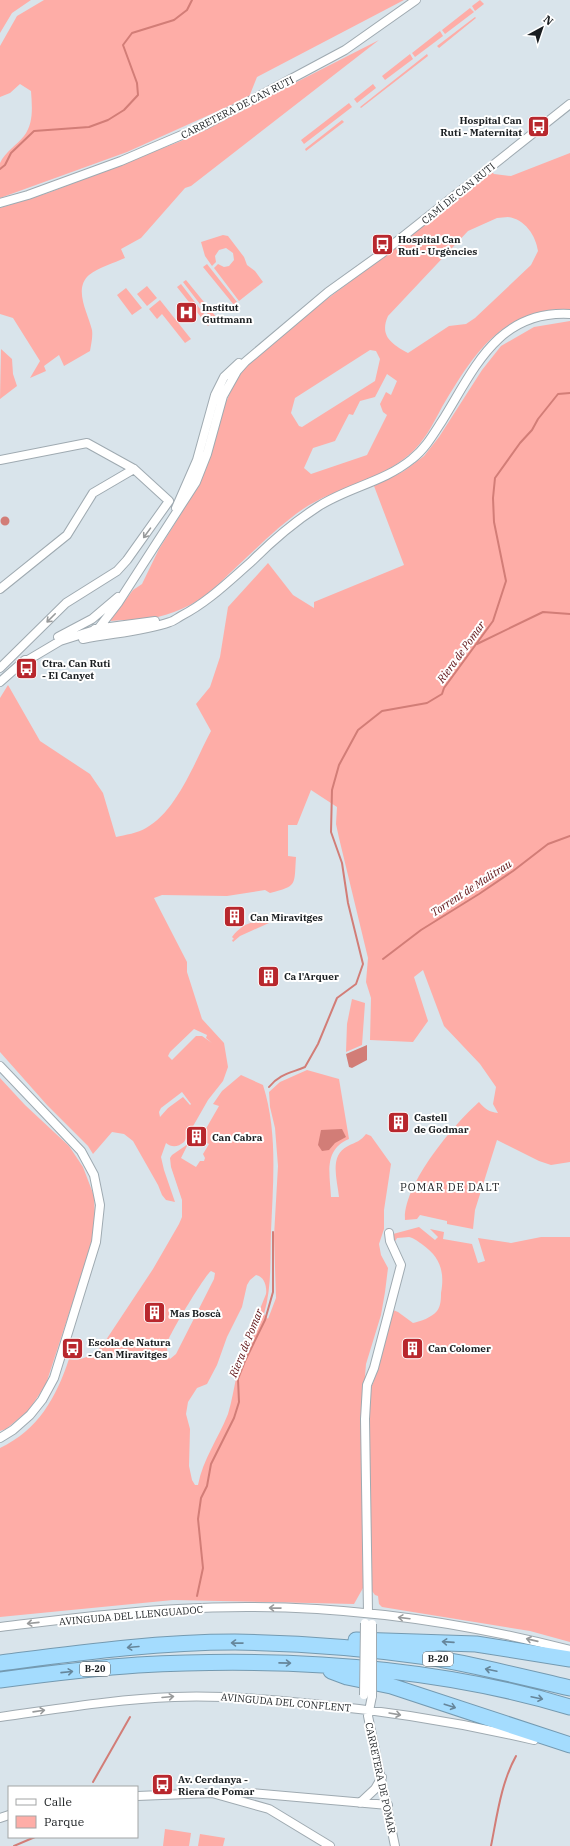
<svg xmlns="http://www.w3.org/2000/svg" width="570" height="1846" viewBox="0 0 570 1846" font-family="'IBM Plex Serif',serif">
<style>
.green{fill:#feada7;fill-rule:evenodd}
.water{fill:#d27d77}
.lines{fill:none;stroke-linecap:round;stroke-linejoin:round}
.stream{stroke:#d27d77;stroke-width:2}
.minor-casing{stroke:#9faab1;stroke-width:10}
.motorway-casing{stroke:#749ab1;stroke-width:17}
.minor{stroke:#fff;stroke-width:8}
.motorway{stroke:#a4dcfe;stroke-width:15}
.minor-bridge-casing{stroke:#9faab1;stroke-width:10;stroke-linecap:butt}
.minor-bridge{stroke:#fff;stroke-width:8}
.oneway{stroke:#989a9b}
.oneway2{stroke:#66869b}
.labels{text-anchor:middle;stroke-width:4;stroke-linejoin:round;paint-order:stroke}
.shield{fill:#fff;stroke:#5f6264;stroke-width:1}
.shield-label{font-size:9px;font-weight:bold;fill:#1a1e21}
.street-label{font-size:10px;fill:#1a1e21;stroke:#fff}
.poi-label{font-size:10px;font-weight:bold;fill:#1a1e21;stroke:#fff;text-anchor:start}
.water-label{font-size:11px;font-style:italic;fill:#5e1114;stroke:#fff}
.neighbourhood-label{font-size:11px;letter-spacing:1px;fill:#1a1e21;stroke:#fff}
</style>
<rect width="100%" height="100%" fill="#d9e4eb"/>
<path class="green" d="M0 0H31L12 13 0 33Z
M44 0H404L257 77 249 97 127 152 0 198C0 192 0 167 0 163 5 152 17 145 24 136 34 123 32 106 31 91L20 84 10 93 0 97V46L17 16Z
M480 0 484 4 475 11 472 6Z
M470 8 474 12 445 34 442 30Z
M475 17 476 18 439 48 437 46Z
M440 31 443 36 415 57 412 53Z
M379 40 191 186 185 188 141 238 121 249 125 258C114 263 99 267 89 275 73 289 88 313 92 330 93 337 91 345 90 351L64 366 59 355 44 366 46 371 30 378 40 361 13 318 0 314V208L48 193 181 141Z
M410 54 413 59 385 80 382 76Z
M427 54 428 56 361 108 360 107Z
M373 84 376 88 357 103 354 99Z
M349 103 352 107 304 144 301 140Z
M342 120 344 122 306 151 305 149Z
M570 153V309C501 308 473 355 442 407 433 424 424 442 410 454 379 481 336 487 303 509 277 527 254 551 230 573 218 585 205 597 190 605 169 616 147 620 124 622L123 620 110 621 133 590 142 584 159 549 181 514 224 400H227L232 388 231 386 243 368 314 309 418 230 492 172 494 174 511 176ZM508 217C525 219 536 236 538 251L531 265 475 318 466 324 449 326 408 353C392 344 379 336 388 316L468 231 497 218ZM370 350 376 351 380 359 375 381 302 427 299 426 291 413 295 398ZM387 374 397 381 391 395 386 392 380 404 383 412 387 415 367 455 311 474 304 468 313 448 335 441 349 414 353 415 360 401 375 397Z
M223 235 228 236 244 257 247 265 255 271 263 282 239 301 214 268 218 264 224 267 229 266 234 260 233 253 226 248 219 250 215 256 216 262 212 266 205 256 201 242Z
M207 264 237 302 234 305 203 267Z
M186 280 217 318 213 321 183 282Z
M181 284 211 323 208 326 177 287Z
M147 286 157 298 147 306 137 294Z
M126 288 142 308 132 315 117 295Z
M160 300 191 339 185 343 162 314 157 319 149 309Z
M570 321V1162L551 1165 539 1161 497 1140 475 1210 473 1229 447 1224V1221L420 1215 417 1219 405 1220C403 1185 453 1125 479 1102 485 1109 489 1112 498 1113L493 1104 496 1087 480 1064 444 1026 423 970 414 977 428 1021 413 1042 370 1040 371 998 366 982 368 958 339 838 336 824 337 807 311 790 297 825H288V856L296 857C294 885 298 886 270 893L265 890 227 896 162 895 154 898 187 962V972L202 1019 224 1043 228 1067 223 1081 208 1100 184 1142C178 1147 172 1148 166 1143L161 1157 164 1170 175 1202 166 1200 162 1195 158 1185 133 1141 124 1134 112 1132 93 1154 88 1146 47 1105 0 1052V698L8 685 40 741 90 774 103 793 116 837C125 835 138 833 146 828 177 811 195 761 211 731L196 704 210 687 220 657 228 607 268 563 293 595 314 608V602L404 565 374 486 404 471 424 456 439 437 482 370 501 346 534 327ZM194 1029 207 1035 206 1038 212 1043 202 1036H196L172 1060 168 1056 170 1052ZM182 1092 191 1104 190 1105 183 1097 168 1108 160 1117 159 1112 161 1108Z
M1 349 12 359 13 374 17 386 0 399Z
M262 920H267L269 923 240 936 233 942 232 940 234 939 232 937C240 926 249 922 262 920Z
M352 999 365 1003 362 1045 346 1052 347 1024Z
M307 1070 339 1079 349 1139C323 1150 330 1174 331 1197H339C337 1179 329 1155 348 1146 356 1142 361 1141 366 1134L371 1136 391 1164 384 1210V1229L379 1244 381 1255 388 1268 385 1292 381 1315 366 1364 365 1376 362 1468 363 1588 354 1604 173 1600 0 1617V1448C38 1430 56 1398 69 1359 81 1362 93 1355 102 1346L153 1269 179 1224 182 1217V1200L171 1167 170 1158 172 1155 188 1144 181 1158 196 1167 200 1161H204L205 1158 203 1154 209 1144 200 1139 219 1106 213 1104 222 1091 241 1075 263 1085C278 1132 273 1183 271 1232 270 1260 272 1287 264 1314L268 1319 276 1298 274 1236 278 1166 275 1128 270 1107 269 1092 280 1082ZM211 1271 215 1273 214 1279 176 1354 170 1359C167 1353 166 1347 168 1341 171 1332 205 1275 211 1271ZM256 1275 259 1276C265 1279 267 1288 266 1294L236 1369 237 1374C234 1387 232 1401 228 1414 218 1439 203 1459 198 1485H195L192 1480 189 1466 190 1429 186 1414 188 1402 197 1388 207 1384 217 1365 227 1337 242 1307 247 1285 250 1280Z
M0 1078 25 1105 69 1146 83 1167 94 1196 95 1218 92 1243 46 1384 29 1410 6 1429 0 1431Z
M419 1227 435 1240 438 1237 430 1229 444 1232 443 1239 472 1244 478 1263 485 1261 478 1238 511 1243 541 1237H570V1642L530 1631 382 1607 379 1604 378 1596 375 1595 372 1591 369 1471V1391L374 1381V1373L393 1310 398 1312 413 1323C421 1321 431 1318 437 1311 441 1306 441 1298 441 1293 445 1272 440 1257 423 1245 419 1242 414 1238 409 1237 406 1237 401 1238 397 1238L394 1243 393 1234Z
M165 1829 191 1833 189 1846H163Z
M200 1834 225 1838 223 1846H198Z"/>
<path class="water" d="M0.5 521a4.5 4.5 0 1 1 9 0a4.5 4.5 0 1 1-9 0Z
M367 1045V1060L352 1068 349 1067 346 1054Z
M342 1129 346 1137 335 1143 329 1150 322 1151 318 1145 321 1130Z"/>
<g class="lines">
<path class="stream" d="M0 169 5 165 11 153 34 131 89 127 108 120 124 110 138 95 137 83 123 45 132 33 174 20 187 10 192 0
M477 644 543 612 570 614
M383 959 421 930 479 894 513 871 548 844 570 836
M269 1087C279 1074 291 1073 305 1067L318 1044 337 998 356 984 363 964 348 903 342 863 331 832 332 790 339 765 358 730 382 711 427 703 442 694 444 688 493 621 506 581 494 522 493 498 495 478 520 443 532 430 538 419 558 394 570 393
M197 1596 203 1568 198 1519 201 1498 207 1486 211 1464 234 1418 239 1402 238 1379 245 1361 265 1320 273 1292V1232
M93 1782 130 1717
M14 1846 35 1837
M491 1846C497 1816 501 1783 516 1756"/>
<defs>
<path id="minor" d="M0 203 28 195 121 161 205 125 345 50 416 0
M0 460 87 443 134 469 169 501 127 560 117 571 66 603 0 668
M176 508 197 460 215 395 224 377 239 363
M0 589 67 535 93 493 134 469
M95 629 155 621
M58 637 92 619 118 597
M83 639C112 633 142 632 170 622 174 621 177 618 181 616 208 602 228 582 251 562 272 541 294 522 319 506 349 487 384 482 412 459 425 449 433 435 442 421 474 370 497 310 570 314
M0 682 25 660H28L60 641 98 629 118 603 196 482 207 454 223 396 237 371 245 362 328 292 381 254 570 104
M0 1066 81 1151 94 1175 100 1205 96 1242 54 1378 42 1400 30 1415 13 1430 0 1438
M368 1613 365 1419 367 1385 374 1368 401 1265 390 1241 389 1233
M0 1627C59 1620 118 1612 178 1609 309 1601 443 1617 570 1650
M372 1696 368 1716 395 1846
M0 1717C58 1709 116 1699 174 1697 221 1695 267 1699 313 1704 387 1711 462 1723 534 1740
M222 1793H250L388 1805
M137 1796 212 1793 269 1809 330 1846
M360 1803 375 1789 382 1777
M0 1818 9 1815"/>
<path id="motorway" d="M356 1640 476 1644 570 1659
M0 1663C78 1653 157 1642 235 1642 299 1643 365 1648 428 1657 476 1665 523 1677 570 1688
M331 1671 347 1677 391 1686 570 1745
M0 1680C46 1674 92 1668 138 1665 283 1657 430 1665 570 1707"/>
</defs>
<use href="#minor" class="minor-casing"/>
<use href="#motorway" class="motorway-casing"/>
<use href="#minor" class="minor"/>
<use href="#motorway" class="motorway"/>
<defs>
<path id="minor-bridge" d="M364 1695 365 1623
M372 1696V1624"/>
</defs>
<use href="#minor-bridge" class="minor-bridge-casing"/>
<use href="#minor-bridge" class="minor-bridge"/>
</g>
<defs><path id="oneway-shaft" d="M-6 0H5M1.5-3L5.5 0L1.5 3" fill="none" stroke-width="1.6" stroke-linecap="round" stroke-linejoin="round"/></defs>
<g class="oneway">
<use href="#oneway-shaft" transform="translate(147 533) rotate(126)"/>
<use href="#oneway-shaft" transform="translate(51 618) rotate(135)"/>
<use href="#oneway-shaft" transform="translate(275 1608) rotate(-179)"/>
<use href="#oneway-shaft" transform="translate(404 1618) rotate(-173)"/>
<use href="#oneway-shaft" transform="translate(33 1623) rotate(174)"/>
<use href="#oneway-shaft" transform="translate(532 1640) rotate(-167)"/>
<use href="#oneway-shaft" transform="translate(168 1697) rotate(-5)"/>
<use href="#oneway-shaft" transform="translate(39 1711) rotate(-8)"/>
<use href="#oneway-shaft" transform="translate(395 1714) rotate(10)"/>
</g>
<g class="oneway2">
<use href="#oneway-shaft" transform="translate(448 1642) rotate(-176)"/>
<use href="#oneway-shaft" transform="translate(237 1643) rotate(-179)"/>
<use href="#oneway-shaft" transform="translate(133 1647) rotate(175)"/>
<use href="#oneway-shaft" transform="translate(285 1663) rotate(1)"/>
<use href="#oneway-shaft" transform="translate(491 1670) rotate(-168)"/>
<use href="#oneway-shaft" transform="translate(67 1672) rotate(-6)"/>
<use href="#oneway-shaft" transform="translate(537 1698) rotate(12)"/>
<use href="#oneway-shaft" transform="translate(450 1706) rotate(18)"/>
</g>
<defs>
<symbol id="bus-square" viewBox="-11 -11 22 22"><rect x="-9" y="-9" width="18" height="18" rx="4" fill="#b8272d" stroke="#fff"/><path d="M-5-6H5V4H4V6H2V4H-2V6H-4V4H-5ZM-3.5-4V0h7V-4ZM-3.5 1.2v1.5H-2V1.2ZM2 1.2v1.5H3.5V1.2Z" fill="#fff"/></symbol>
<symbol id="hospital-square" viewBox="-11 -11 22 22"><rect x="-9" y="-9" width="18" height="18" rx="4" fill="#b8272d" stroke="#fff"/><path d="M-5-5h3v3.5h4V-5h3V5h-3V1.5h-4V5h-3Z" fill="#fff"/></symbol>
<symbol id="building-square" viewBox="-11 -11 22 22"><rect x="-9" y="-9" width="18" height="18" rx="4" fill="#b8272d" stroke="#fff"/><path d="M-4-6H4V6H1V3H-1V6H-4ZM-2.5-4.3h1.7v1.8h-1.7ZM.8-4.3h1.7v1.8H.8ZM-2.5-1h1.7V.8h-1.7ZM.8-1h1.7V.8H.8Z" fill="#fff"/></symbol>
</defs>
<g fill-rule="evenodd">
<use href="#bus-square" x="526" y="114" width="25" height="25"/>
<use href="#bus-square" x="370" y="232" width="25" height="25"/>
<use href="#hospital-square" x="174" y="300" width="25" height="25"/>
<use href="#bus-square" x="14" y="656" width="25" height="25"/>
<use href="#building-square" x="222" y="904" width="25" height="25"/>
<use href="#building-square" x="256" y="964" width="25" height="25"/>
<use href="#building-square" x="386" y="1110" width="25" height="25"/>
<use href="#building-square" x="184" y="1124" width="25" height="25"/>
<use href="#building-square" x="142" y="1300" width="25" height="25"/>
<use href="#bus-square" x="60" y="1336" width="25" height="25"/>
<use href="#building-square" x="400" y="1336" width="25" height="25"/>
<use href="#bus-square" x="150" y="1772" width="25" height="25"/>
</g>
<g class="labels">
<g class="shield">
<rect x="423" y="1652" width="30" height="14" rx="3"/>
<rect x="80" y="1662" width="30" height="14" rx="3"/>
</g>
<g class="shield-label">
<text x="438" y="1662">B-20</text>
<text x="95" y="1672">B-20</text>
</g>
<g class="street-label">
<text transform="translate(237 107) rotate(-27)" y="4">CARRETERA DE CAN RUTI</text>
<text transform="translate(458 193) rotate(-39)" y="4">CAMÍ DE CAN RUTI</text>
<text transform="translate(131 1615) rotate(-5)" y="4">AVINGUDA DEL LLENGUADOC</text>
<text transform="translate(286 1702) rotate(5)" y="4">AVINGUDA DEL CONFLENT</text>
<text transform="translate(381 1778) rotate(78)" y="4">CARRETERA DE POMAR</text>
</g>
<g class="poi-label">
<text x="522" y="124" text-anchor="end">Hospital Can<tspan x="522" dy="12">Ruti - Maternitat</tspan></text>
<text x="398" y="243">Hospital Can<tspan x="398" dy="12">Ruti - Urgències</tspan></text>
<text x="202" y="311">Institut<tspan x="202" dy="12">Guttmann</tspan></text>
<text x="42" y="667">Ctra. Can Ruti<tspan x="42" dy="12">- El Canyet</tspan></text>
<text x="250" y="921">Can Miravitges</text>
<text x="284" y="980">Ca l'Arquer</text>
<text x="414" y="1121">Castell<tspan x="414" dy="12">de Godmar</tspan></text>
<text x="212" y="1141">Can Cabra</text>
<text x="170" y="1317">Mas Boscà</text>
<text x="88" y="1346">Escola de Natura<tspan x="88" dy="12">- Can Miravitges</tspan></text>
<text x="428" y="1352">Can Colomer</text>
<text x="178" y="1783">Av. Cerdanya -<tspan x="178" dy="12">Riera de Pomar</tspan></text>
</g>
<g class="water-label">
<text transform="translate(461 652) rotate(-54)" y="4">Riera de Pomar</text>
<text transform="translate(471 888) rotate(-33)" y="4">Torrent de Malitrau</text>
<text transform="translate(246 1343) rotate(-68)" y="4">Riera de Pomar</text>
</g>
<g class="neighbourhood-label">
<text x="450" y="1191">POMAR DE DALT</text>
</g>
</g>
<rect x="8" y="1786" width="130" height="52" fill="#ffffff" stroke="#a3a5a6"/>
<rect x="16" y="1799" width="20" height="6" fill="#ffffff" stroke="#a3a5a6"/>
<text x="44" y="1806" font-size="12" fill="#1a1e21">Calle</text>
<rect x="16" y="1816" width="20" height="12" fill="#feada7" stroke="#a3a5a6"/>
<text x="44" y="1826" font-size="12" fill="#1a1e21">Parque</text>
<g transform="translate(542 28) rotate(40)" stroke="#ffffff" stroke-width="3" paint-order="stroke">
<path d="M0-3L7 15L0 10L-7 15Z" fill="#1a1e21"/>
<text y="-6" font-size="11" font-weight="bold" text-anchor="middle" fill="#1a1e21">N</text>
</g>
</svg>
